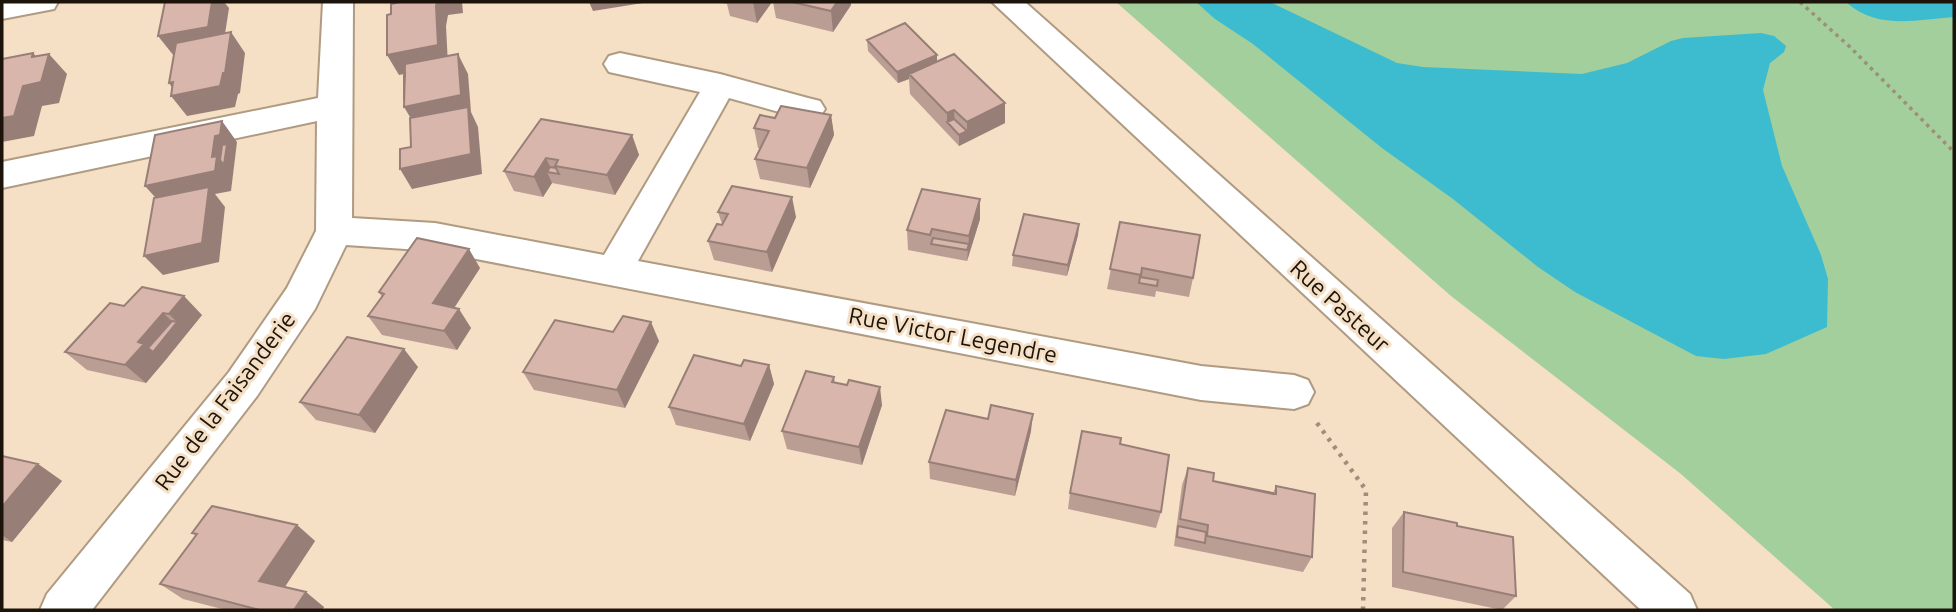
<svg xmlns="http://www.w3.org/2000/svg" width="1956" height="612" viewBox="0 0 1956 612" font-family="Ubuntu,sans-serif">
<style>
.green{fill:#a2cf9b}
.water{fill:#3dbbcf}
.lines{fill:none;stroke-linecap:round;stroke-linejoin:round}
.minor-casing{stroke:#af9b82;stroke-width:4}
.tertiary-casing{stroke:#af9b82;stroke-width:4}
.path-far1{stroke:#9e8e7b;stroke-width:3.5;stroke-dasharray:3.5 4.5;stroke-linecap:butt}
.path{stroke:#9e8e7b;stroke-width:4.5;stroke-dasharray:3.5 6;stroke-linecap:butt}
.minor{fill:#fff;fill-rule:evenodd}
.tertiary{fill:#fff;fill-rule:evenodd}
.wall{fill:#ba9d93}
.shaded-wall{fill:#977f78}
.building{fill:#d8b6ab;stroke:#977f78;stroke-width:2}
.labels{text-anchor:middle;stroke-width:6;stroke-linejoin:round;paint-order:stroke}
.street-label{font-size:23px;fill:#1c140b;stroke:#f5dfc5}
</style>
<rect width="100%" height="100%" fill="#f5dfc5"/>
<path class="green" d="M1116 2H1954V610H1835L1681 474 1451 296Z"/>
<path class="water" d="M1196 2H1270L1397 63 1423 67 1582 74 1627 63 1671 41 1683 38 1761 33 1774 36 1786 46 1784 52 1770 63 1763 90 1782 166 1821 255 1828 279 1827 327 1766 354 1724 359 1696 356 1575 292 1538 267 1453 199 1382 148 1253 44 1215 19Z
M1846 2H1954V17C1915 20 1877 30 1846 2Z"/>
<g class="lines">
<defs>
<path id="minor" d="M323 2H353L352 218 435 223 604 255 700 92 609 72 604 64 609 56 620 53 720 74 808 98 820 101 825 109 820 117 808 120 729 98 638 261 1201 366 1294 375 1308 380 1314 392 1308 404 1294 409 1201 400 435 251 346 245 315 309 257 396 92 610H40L47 594 229 372 287 288 316 231 317 121 2 188V162L318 98Z"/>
<path id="tertiary" d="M2 2H58L54 9 2 19Z
M992 2H1025L1690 594 1697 610H1641Z"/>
</defs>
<use href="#minor" class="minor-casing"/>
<use href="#tertiary" class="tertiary-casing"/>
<path class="path-far1" d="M1800 2 1850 47 1954 152"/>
<path class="path" d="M1317 423 1366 490 1363 610"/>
<use href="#minor" class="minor"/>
<use href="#tertiary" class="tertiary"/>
</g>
<path class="wall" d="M718 2H772L757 23 730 16 727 4Z
M773 2H851V5L833 32 776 18Z
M867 40 937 61 1005 123 959 146 910 94 909 79 898 83 868 51Z
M831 115 834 135 810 188 760 179 755 159 760 149 758 148 754 128Z
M541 119 632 135 639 155 615 195 552 183 543 197 514 191 504 171Z
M718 212 796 217 772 272 714 260 708 241 722 224Z
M980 219 967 261 908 250 907 230Z
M1120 222 1193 278 1189 297 1156 291 1155 297 1107 289Z
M1079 224 1078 235 1067 276 1012 266 1013 255Z
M480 268 454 308 471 328 457 350 382 335 368 316 382 297 379 292Z
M124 306 202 315 146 383 87 370 65 352Z
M613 332 659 341 625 408 534 390 523 372Z
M769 365 774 384 750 441 676 425 669 407 741 366Z
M418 367 375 433 316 420 300 402Z
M834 377 835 383 882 405 862 465 787 449 782 431Z
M1031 431 1015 496 930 479 929 462Z
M2 456 38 464 62 481 12 542 2 540Z
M1188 468 1213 481 1273 493 1276 486 1312 557 1303 572 1174 546 1182 485Z
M1070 493 1161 512 1156 528 1068 509Z
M1404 512 1516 596 1502 610 1392 587V528Z
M297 525 315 541 284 587 324 607 322 610H226L183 599 160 584 196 536 192 533Z"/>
<path class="shaded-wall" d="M212 2H224L229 8 223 47 174 56 158 36Z
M437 2H462L463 13 448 15 446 26 448 65 399 75 387 55Z
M589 2H649L593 11Z
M753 2H772L757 23Z
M837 2H851V5L833 32 831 11Z
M231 32 245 53 240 93 238 94 235 107 187 116 171 96 177 95 169 83Z
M33 53 45 66 49 54 67 74 59 103 42 106 34 136 2 142V118Z
M458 54 468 74 471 112 478 127 482 174 412 189 400 169 416 155V127L404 107Z
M937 55V66L909 74V79L898 83 897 72Z
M1005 103V123L959 146V135L967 131V122Z
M954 110 955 130 947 122V134V113Z
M831 115 834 135 810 188 807 168Z
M222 121 237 142 231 191 215 194 225 207 219 262 163 275 144 256 163 206 145 186 212 157 215 136Z
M632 135 639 155 615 195 607 175Z
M546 158 553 173 547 172 552 183 543 197 534 177Z
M792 197 796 217 772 272 767 252Z
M980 199V219L967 261 969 236Z
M1079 224 1078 235 1067 276 1068 265Z
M469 249 480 268 445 322 433 303Z
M184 296 202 315 164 362 153 352 164 362 146 383 125 365 138 342 163 313 175 324 177 322 169 314Z
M459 309 471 328 457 350 444 331Z
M651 322 659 341 625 408 617 390Z
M404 349 418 367 375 433 359 415Z
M769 365 774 384 750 441 744 424Z
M880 387 882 405 862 465 859 447Z
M1033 414 1031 431 1015 496 1016 480Z
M38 464 62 481 12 542 2 535V507Z
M297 525 315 541 279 596 259 581Z
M306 592 324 607 322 610H294Z"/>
<path class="building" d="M165 2H212L208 27 158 36Z
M400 2H437L436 6 438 45 387 55V15L391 14V4Z
M792 2H837L831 11Z
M905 23 937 55 897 72 867 40Z
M231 32 225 73H223L220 86 171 96 173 82 169 83 176 43Z
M33 53 32 57 49 54 41 82 23 86 14 116 2 118V59Z
M458 54 461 95 404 107 405 64Z
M954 54 1005 103 967 122 954 110 947 113 909 74Z
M405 74 404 100V75Z
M781 106 831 115 807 168 755 159 769 131 754 128 760 115 775 118Z
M468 107 471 154 400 169V149L411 147 410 118Z
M541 119 632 135 607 175 555 166 558 160 546 158 534 177 504 171Z
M954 119 967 131 959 135 947 122Z
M222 121 220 135 215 136 212 157 217 156 215 171 145 186 155 135Z
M227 144 224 165 220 160 222 145Z
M550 167 556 168 559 174 547 172Z
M732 186 792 197 767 252 708 241 717 224 722 225 728 214 718 212Z
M209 187 202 243 144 256 154 198Z
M922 189 980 199 969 236 932 229 930 235 907 230Z
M1024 214 1079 224 1068 265 1013 255Z
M1120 222 1200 235 1193 278 1142 268 1141 275 1110 269Z
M417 238 469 249 433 303 459 309 444 331 368 316 384 294 379 292Z
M933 238 969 244 967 250 931 244Z
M1140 277 1158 280 1157 286 1139 283Z
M142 287 184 296 169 314 163 313 138 342 144 344 125 365 65 352 110 303 124 306Z
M623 316 651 322 617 390 523 372 555 320 613 332Z
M172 321 177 322 153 352 148 348Z
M347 337 404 349 359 415 300 402Z
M694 355 741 366 744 360 769 365 744 424 669 407Z
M806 371 834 377 832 382 847 385 849 380 880 387 859 447 782 431Z
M991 405 1033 414 1016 480 929 462 946 410 988 419Z
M1082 431 1121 438 1120 444 1169 455 1161 512 1070 493Z
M2 456 38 464 2 507Z
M1188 468 1214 473 1213 481 1276 494V486L1315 494 1312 557 1207 536 1208 525 1180 519Z
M1213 481 1273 493V494Z
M212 506 297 525 259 581 306 592 294 610H260L160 584 197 534 192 533Z
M1404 512 1457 523V526L1513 537 1516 596 1403 572Z
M1178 526 1206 532 1205 543 1177 537Z"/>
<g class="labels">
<g class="street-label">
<text transform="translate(1340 306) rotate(42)" y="8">Rue Pasteur</text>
<text transform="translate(953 335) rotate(11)" y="8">Rue Victor Legendre</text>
<text transform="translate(225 401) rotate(-53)" y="8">Rue de la Faisanderie</text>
</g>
</g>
<rect width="1956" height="612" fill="none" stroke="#1c140b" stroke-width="7"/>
</svg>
